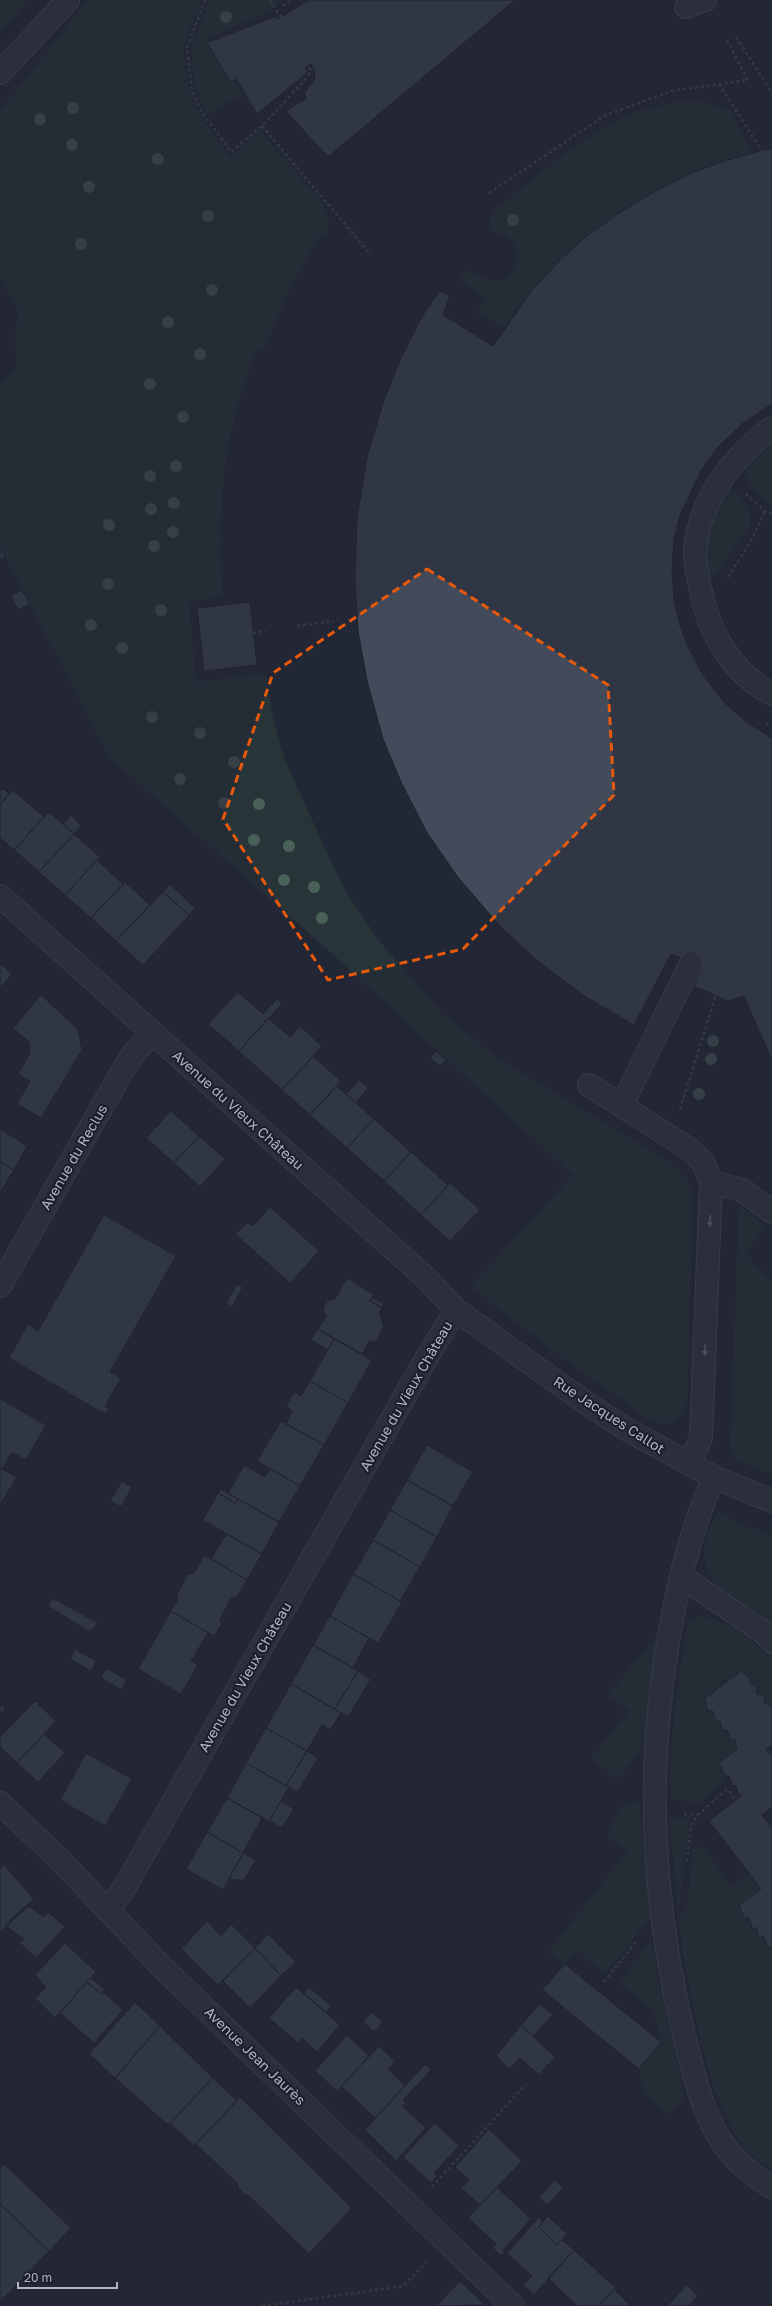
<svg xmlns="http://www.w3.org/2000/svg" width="772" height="2306" viewBox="0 0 772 2306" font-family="'Golos Text',sans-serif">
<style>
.green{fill:#273539}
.building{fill:#434a5a;stroke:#1d212d}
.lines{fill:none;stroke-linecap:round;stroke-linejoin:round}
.minor-casing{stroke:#505461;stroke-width:24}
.path{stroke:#435056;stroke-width:2.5;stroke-dasharray:3 3;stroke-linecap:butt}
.minor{stroke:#353a46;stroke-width:22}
.tree{fill:#4a615a}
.oneway{fill:#797d8b}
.marked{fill:none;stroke:#e8590c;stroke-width:3;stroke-dasharray:8 5;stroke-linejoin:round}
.labels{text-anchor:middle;stroke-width:4;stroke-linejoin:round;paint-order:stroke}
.street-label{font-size:14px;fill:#b0b4c3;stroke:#1b1f2b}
</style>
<rect width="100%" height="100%" fill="#222735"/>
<path class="green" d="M0 0H27L0 34Z
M88 0H201L183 49 189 92 202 118 230 158 260 131 323 204 329 223 325 237 320 235 291 286 263 351 256 348C244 384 232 422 226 460 219 505 221 551 222 596L189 602 196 682 266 673 273 718 285 760 332 864 348 895 377 938 442 1013 499 1059 671 1163C686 1174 692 1184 693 1202L687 1405C682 1416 673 1426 659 1423 648 1421 628 1404 618 1397 568 1363 520 1327 474 1288L475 1282 573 1175 328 950 110 758 0 547V386L16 366 15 335 19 312 0 276V111Z
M209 0H283L265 13 208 39 243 94 207 115 195 88 191 49Z
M682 101 707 103 730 109 753 153C651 180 563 241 504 328L477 312 485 301 460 279 463 273 470 271C480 274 484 282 496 281 517 279 524 253 509 239 504 233 496 234 490 229L489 220 494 211C540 175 583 131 640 111 654 106 668 104 682 101Z
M772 438V505C755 495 745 482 743 463Z
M724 488 735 490 751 511 750 525 717 574 704 582 707 529Z
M739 1204 765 1226 748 1251 751 1261 772 1281V1475L736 1460 730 1448Z
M719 1512 743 1525 772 1534V1630C756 1616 729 1598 715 1583 699 1565 703 1528 719 1512Z
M699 1616C731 1621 751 1638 772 1661V1707L764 1702 765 1697 756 1693 757 1688 749 1682 750 1678 741 1671 726 1682 724 1679 720 1683 721 1686 704 1699 708 1711H713L715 1720 720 1721 722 1730H727L730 1740H735L737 1749 719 1763 725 1776 729 1777 698 1804 695 1802 671 1799C669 1738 677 1679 689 1620Z
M658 1635 645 1745 617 1780 591 1758 630 1710 608 1695Z
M640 1801 644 1857 651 1917 605 1973 576 1950 565 1964 549 1952 627 1851 607 1836C616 1815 616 1804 640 1801Z
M670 1819H689L680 1904 677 1905Z
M703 1846 732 1888 749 1873 761 1889 740 1905 749 1918 752 1928H756L759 1937H764L767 1947H771L772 1950V2169C763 2164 753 2157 746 2149 705 2103 687 1975 677 1914L686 1913 693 1849Z
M651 1939 659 1984 685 2096 669 2114 646 2096 639 2069 661 2042 653 2010 619 1983Z"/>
<path class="building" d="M309 0H515L328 157 286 111 307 98 304 93 314 81 315 72 311 64 305 68 308 72 257 114 236 79 231 82 207 43 276 16 278 19Z
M772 148V404L742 424 717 448 702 469 680 515 674 539 672 569 674 599 680 626 689 649 703 675 723 701 745 721 772 738V1061L744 996 728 1001 694 986 702 968 671 954 634 1025 583 995 535 959 498 924 457 876 426 831 401 782 383 739 367 681 358 631 355 580 357 517 368 453 385 397 402 356 420 320 439 291 450 295 443 315 493 346 532 290 561 259 587 236 622 211 659 189 694 172 727 160Z
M0 547 5 557 0 560Z
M22 590 30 604 18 610 11 596Z
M250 602 257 665 204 671 197 608Z
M4 789 9 794 0 805V790Z
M13 790 44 817 14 850 0 838V805Z
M49 812 74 834 39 872 14 850Z
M71 815 81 826 74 834 63 824Z
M74 834 100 857 65 895 39 872Z
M97 860 123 884 91 918 65 895Z
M125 882 150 905 116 941 91 918Z
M170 884 195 908 189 915 163 892Z
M163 892 189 915 143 965 116 941Z
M0 963 12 974 0 988Z
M238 992 263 1014 277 999 282 1004 239 1051 208 1024Z
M41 995 78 1029 82 1050 41 1118 17 1104 30 1081 18 1074 30 1053 29 1042 13 1028Z
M268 1018 290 1037 300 1026 322 1046 282 1090 239 1051Z
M436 1051 446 1060 440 1066 430 1058Z
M313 1056 341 1081 310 1115 282 1090Z
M359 1080 368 1088 356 1103 346 1094Z
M337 1086 374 1119 347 1148 310 1115Z
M171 1111 199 1136 174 1163 146 1138Z
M374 1119 411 1152 384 1181 347 1148Z
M0 1129 27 1146 14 1170 0 1162Z
M199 1136 225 1159 200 1187 174 1163Z
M411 1152 448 1185 421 1215 384 1181Z
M0 1162 14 1170 0 1193Z
M450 1183 480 1210 450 1241 421 1215Z
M270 1207 319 1251 290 1283 235 1234 248 1222 253 1226Z
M104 1215 176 1256 110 1372 121 1378 105 1406 109 1409 106 1413 102 1411 101 1412 9 1358 28 1324 38 1331Z
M347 1278 374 1295 370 1301 382 1308 379 1312 384 1326 375 1343 370 1340 362 1354 318 1329 326 1316 323 1309 327 1301 335 1299Z
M237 1284 243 1287 232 1307 226 1303Z
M372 1297 384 1304 382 1308 370 1301Z
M318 1329 334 1339 328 1350 311 1340Z
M334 1339 372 1360 348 1403 310 1381Z
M310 1381 348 1403 324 1445 286 1424 292 1411 286 1406 294 1392 301 1396Z
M0 1399 46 1425 26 1460 12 1452 2 1469 0 1468Z
M281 1421 324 1445 300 1486 257 1461Z
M427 1445 473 1472 453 1506 407 1480Z
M244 1465 265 1477 270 1469 300 1486 279 1522 228 1493Z
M0 1468 17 1477 0 1505Z
M407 1480 453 1506 437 1537 390 1510Z
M122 1481 132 1487 121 1507 110 1501Z
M221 1489 238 1499 235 1503 218 1493Z
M218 1493 235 1503 238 1499 279 1522 262 1554 203 1520Z
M390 1510 437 1537 420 1567 373 1540Z
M226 1534 262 1554 247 1580 211 1559Z
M373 1540 420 1567 400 1601 353 1574Z
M204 1555 247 1580 237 1597 231 1599 220 1619 222 1624 214 1636 171 1611 178 1599 177 1594 188 1574 194 1573Z
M353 1574 402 1602 378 1643 330 1616Z
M53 1598 98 1623 90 1632 48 1606Z
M171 1611 208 1633 191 1661 198 1665 181 1694 138 1669Z
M330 1616 369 1638 353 1668 313 1645Z
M313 1645 358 1671 335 1709 291 1684Z
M75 1649 96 1661 91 1671 70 1659Z
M106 1668 127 1680 121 1690 101 1678Z
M358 1671 371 1679 348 1717 335 1709Z
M741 1671 750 1678 749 1682 757 1688 756 1693 765 1697 764 1702 772 1707V1745L766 1749 772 1756V1807L762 1815 772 1827V1950L771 1947H767L764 1937H759L756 1928H752L749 1918H744L739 1905 761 1889 709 1821 742 1795H739L736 1786 732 1785 729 1776H725L719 1763 737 1749 735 1740H730L727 1730H722L720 1721 715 1720 713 1711H708L704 1699Z
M291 1684 341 1713 330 1730 322 1725 307 1751 266 1728Z
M35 1701 56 1721 17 1763 0 1747V1737Z
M0 1704 5 1709 0 1714Z
M266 1728 307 1751 286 1786 246 1763Z
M44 1734 65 1753 38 1782 17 1763Z
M307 1751 318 1758 298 1792 286 1786Z
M86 1753 132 1779 105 1826 60 1800Z
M246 1763 289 1787 269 1821 227 1798Z
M227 1798 262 1818 243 1853 207 1832Z
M281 1801 294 1809 282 1828 269 1821Z
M207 1832 243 1853 223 1890 186 1869Z
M243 1853 256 1860 244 1880H233L229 1878Z
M4 1865 34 1899 9 1921 10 1923 0 1932V1869Z
M29 1906 44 1917 48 1912 65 1927 36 1958 20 1943 24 1939 6 1926Z
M207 1921 221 1936 231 1924 255 1948 218 1985 181 1949Z
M268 1934 296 1962 281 1976 255 1948Z
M65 1943 96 1972 55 2018 35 1998 46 1987 35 1975Z
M255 1948 281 1976 250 2008 223 1981Z
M565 1964 661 2042 639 2069 542 1990Z
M91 1978 105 1989 101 1994 87 1982Z
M87 1982 101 1994 103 1992 123 2010 94 2043 60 2013Z
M296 1987 340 2025 317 2052 302 2038 298 2043 269 2018Z
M309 1987 331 2006 326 2012 304 1993Z
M135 2002 160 2026 115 2078 89 2054Z
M540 2004 553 2015 533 2036 521 2025Z
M372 2012 383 2022 374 2032 363 2022Z
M521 2025 555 2057 539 2075 520 2058 509 2069 496 2056Z
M160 2026 213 2078 168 2125 115 2078Z
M347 2035 369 2056 337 2091 315 2071Z
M379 2046 395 2061 388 2069 405 2086 375 2118 341 2086Z
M425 2064 431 2070 403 2100 406 2102 402 2106 426 2128 396 2161 365 2130Z
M213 2078 237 2101 194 2146 170 2123Z
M240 2097 352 2208 309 2254 247 2194 246 2196 237 2187 239 2185 196 2144Z
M435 2123 459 2146 434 2173 437 2176 431 2183 403 2157Z
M489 2129 522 2161 480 2205 461 2188 469 2180 455 2167Z
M4 2164 71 2228 49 2251 0 2204V2168Z
M555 2180 563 2188 547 2205 539 2197Z
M497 2187 531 2219 503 2250 505 2252 501 2256 493 2248 496 2244 468 2218Z
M0 2204 49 2251 0 2302Z
M548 2216 567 2234 557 2245 539 2227Z
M539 2217 543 2222 539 2227 557 2245 562 2240 574 2250 534 2295 523 2285 532 2276 507 2253Z
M574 2250 616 2288 599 2306H577L548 2278Z
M460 2281 485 2305 436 2306Z
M687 2285 698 2296 689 2306H667Z
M614 2289 631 2306H599Z"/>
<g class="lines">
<defs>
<path id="minor" d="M686 7 705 0
M0 73 68 0
M772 428C761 435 753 443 744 452 717 479 697 515 695 554 695 565 698 577 700 587 708 632 731 672 772 694
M0 896 426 1278 456 1310 589 1405 626 1429 714 1477 772 1501
M589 1085 689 1149 703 1162 711 1182 701 1438 689 1464
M622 1105 691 963
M711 1182 742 1190 772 1212
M0 1286 123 1070 134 1053 153 1033
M714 1477C683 1547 668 1627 660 1703 647 1818 659 1939 688 2051 696 2082 704 2116 722 2142 735 2161 753 2176 772 2187
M681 1576 764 1633 772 1642
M0 1803 61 1861 162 1967 513 2306
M108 1911 123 1890 430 1352 456 1310"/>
</defs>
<use href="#minor" class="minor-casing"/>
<path class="path" d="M205 0 187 48 192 91 201 111 231 152 262 126 305 80 310 72 309 65
M270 0 281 17
M283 6 292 0
M736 37 772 93
M719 84 762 151
M262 126 371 255
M489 193 606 115 672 91 748 80 727 40
M746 494 765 511 772 513
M728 577 751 541 765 511
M297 626 334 621
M253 633 266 631
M766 723 772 726
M680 1109 716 995
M684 1814 698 1815
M687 1861 691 1826 698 1815 727 1789 736 1800
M604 1982 636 1942
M432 2187 526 2084
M262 2306 403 2286 427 2262"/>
<use href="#minor" class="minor"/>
</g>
<g class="tree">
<circle cx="226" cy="17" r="6"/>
<circle cx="73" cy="108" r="6"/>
<circle cx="40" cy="119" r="6"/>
<circle cx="72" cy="145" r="6"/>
<circle cx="158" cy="159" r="6"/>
<circle cx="89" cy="187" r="6"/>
<circle cx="208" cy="216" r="6"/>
<circle cx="513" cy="220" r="6"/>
<circle cx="81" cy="244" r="6"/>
<circle cx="212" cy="290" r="6"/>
<circle cx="168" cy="322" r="6"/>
<circle cx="200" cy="354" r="6"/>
<circle cx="150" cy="384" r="6"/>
<circle cx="183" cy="417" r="6"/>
<circle cx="176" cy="466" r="6"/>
<circle cx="150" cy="476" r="6"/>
<circle cx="174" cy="503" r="6"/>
<circle cx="151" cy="509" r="6"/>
<circle cx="109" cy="525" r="6"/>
<circle cx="173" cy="532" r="6"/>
<circle cx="154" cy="546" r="6"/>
<circle cx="108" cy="584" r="6"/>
<circle cx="161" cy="610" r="6"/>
<circle cx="91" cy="625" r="6"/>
<circle cx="122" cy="648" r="6"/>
<circle cx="152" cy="717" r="6"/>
<circle cx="200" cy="733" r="6"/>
<circle cx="234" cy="762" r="6"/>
<circle cx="180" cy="779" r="6"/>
<circle cx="224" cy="803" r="6"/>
<circle cx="259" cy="804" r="6"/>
<circle cx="254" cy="840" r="6"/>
<circle cx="289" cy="846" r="6"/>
<circle cx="284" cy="880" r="6"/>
<circle cx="314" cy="887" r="6"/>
<circle cx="322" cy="918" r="6"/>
<circle cx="713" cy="1041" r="6"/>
<circle cx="711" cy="1059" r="6"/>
<circle cx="699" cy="1094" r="6"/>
</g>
<defs><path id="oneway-solid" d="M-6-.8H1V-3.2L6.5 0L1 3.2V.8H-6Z"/></defs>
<g class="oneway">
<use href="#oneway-solid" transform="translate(710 1221) rotate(92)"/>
<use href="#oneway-solid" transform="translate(705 1350) rotate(92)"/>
</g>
<path d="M0 0H772V2306H0ZM427 569 608 685 614 795 463 949 328 980 223 819 273 673Z" fill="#222735" fill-opacity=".55" fill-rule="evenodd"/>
<path class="marked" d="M427 569 608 685 614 795 463 949 328 980 223 819 273 673Z"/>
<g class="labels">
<g class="street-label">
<text transform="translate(238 1110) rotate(42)" y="5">Avenue du Vieux Château</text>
<text transform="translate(74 1157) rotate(-60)" y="5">Avenue du Reclus</text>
<text transform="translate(406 1396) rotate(-60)" y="5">Avenue du Vieux Château</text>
<text transform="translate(609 1415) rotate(33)" y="5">Rue Jacques Callot</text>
<text transform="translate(245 1677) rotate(-60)" y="5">Avenue du Vieux Château</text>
<text transform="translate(255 2056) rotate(44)" y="5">Avenue Jean Jaurès</text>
</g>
</g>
<path d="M18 2282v6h99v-6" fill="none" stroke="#b0b4c3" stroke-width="2"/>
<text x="24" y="2282" font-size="12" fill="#b0b4c3" stroke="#1b1f2b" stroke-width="3" paint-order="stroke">20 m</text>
</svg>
